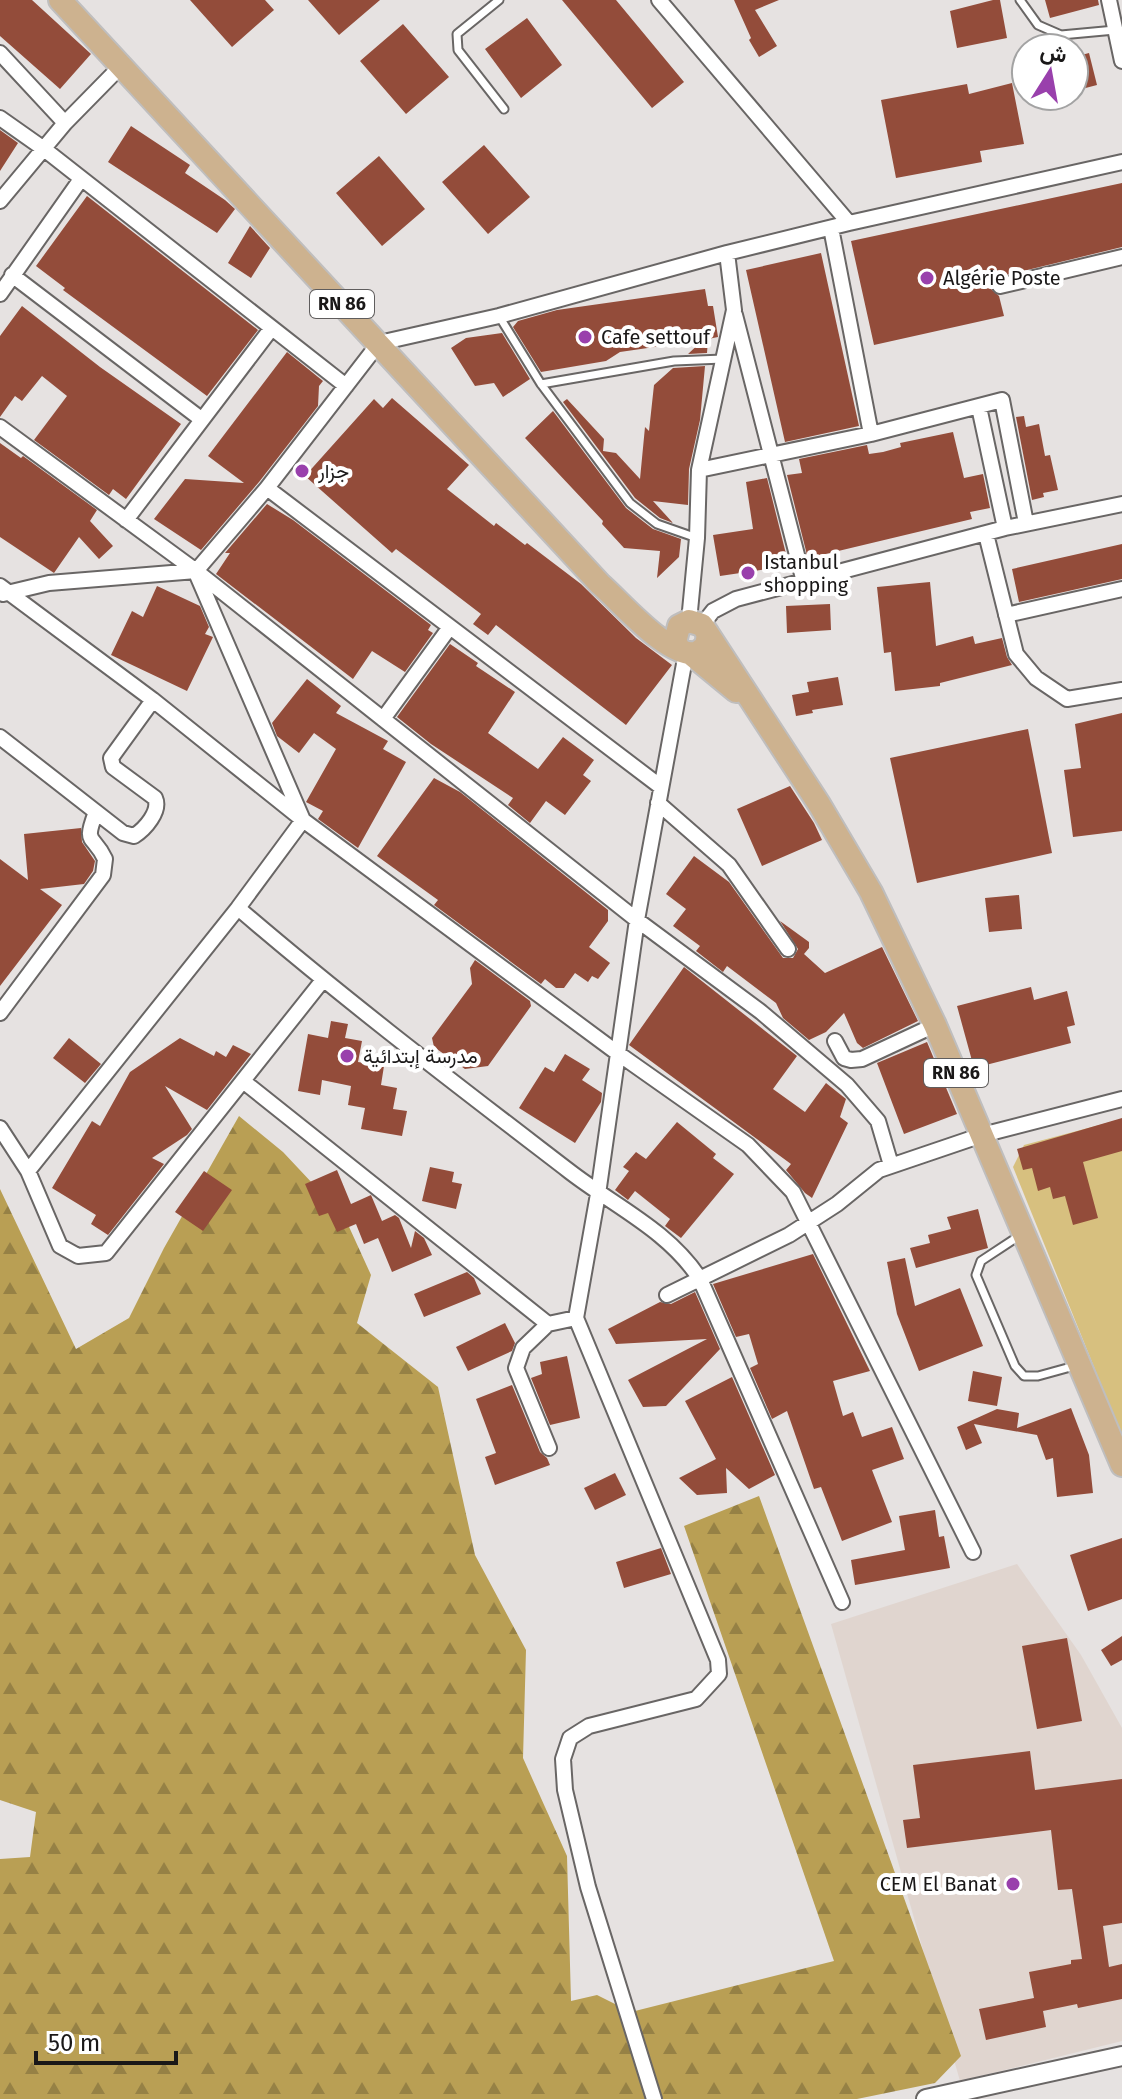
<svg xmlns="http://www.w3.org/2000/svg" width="1122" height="2099" viewBox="0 0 1122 2099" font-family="'Fira Sans',Vazirmatn,sans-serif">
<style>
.built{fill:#e0d5cf}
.forest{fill:url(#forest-firs)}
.pitch{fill:#d7c07f}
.building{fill:#934c3a}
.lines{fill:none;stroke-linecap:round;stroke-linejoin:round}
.service-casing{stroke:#696665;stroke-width:11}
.minor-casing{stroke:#696665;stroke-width:18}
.tertiary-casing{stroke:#696665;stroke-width:22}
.primary-casing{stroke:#bfbebe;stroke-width:26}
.service{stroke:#fff;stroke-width:7}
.minor{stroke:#fff;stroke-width:14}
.tertiary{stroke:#fff;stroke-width:18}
.primary{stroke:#cdb28f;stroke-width:22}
.poi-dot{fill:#9940ac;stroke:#fff;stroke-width:3}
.labels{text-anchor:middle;stroke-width:8;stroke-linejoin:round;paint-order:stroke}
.shield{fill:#fff;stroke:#5f5d5d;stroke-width:2}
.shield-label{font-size:18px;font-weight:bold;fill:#1a1818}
.poi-label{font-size:20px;fill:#1a1818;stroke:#fff;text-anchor:start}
</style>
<defs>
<pattern id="forest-firs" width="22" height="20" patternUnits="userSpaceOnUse" patternTransform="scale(2)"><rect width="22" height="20" fill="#b99f54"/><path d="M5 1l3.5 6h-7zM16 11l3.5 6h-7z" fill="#968145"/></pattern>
</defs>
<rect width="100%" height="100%" fill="#e6e2e1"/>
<path class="built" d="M1017 1564 1081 1655 1122 1728V2041L960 2081 831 1624Z"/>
<path class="forest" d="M239 1116 283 1152 345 1218 371 1275 357 1323 438 1387 475 1555 526 1650 523 1758 567 1856 571 2001 597 1995 631 2012 834 1961 684 1526 759 1496 961 2056 935 2083 857 2099H0V1859L30 1857 36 1812 0 1800V1189L76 1349 129 1318 164 1248Z"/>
<path class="pitch" d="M1122 1119V1436L1013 1167 1024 1145Z"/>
<path class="building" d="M0 0H32L91 54 60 89 0 36Z
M190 0H265L274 10 232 47Z
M308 0H380L339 35Z
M562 0H616L684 82 652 108Z
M734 0H779L755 10 777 46 759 57 749 40 751 38Z
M993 0H1000L1007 38 957 48 950 11Z
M1045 0H1098L1099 5 1050 18Z
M527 18 562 65 521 98 485 49Z
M403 24 449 77 406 114 360 61Z
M1089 53 1097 85 1074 91V57Z
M1012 83 1024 144 980 151 982 162 896 178 881 100 967 84 969 94Z
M131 126 190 165 185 173 225 200 235 209 217 233 108 162Z
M0 130 18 143 0 171Z
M484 145 530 197 488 234 442 182Z
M379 156 425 209 382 246 336 193Z
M1122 183V247L994 278 991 289 999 296 1004 316 874 345 851 241Z
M87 196 258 330 207 396 63 290 65 288 36 266Z
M250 226 270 248 251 278 228 263Z
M821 253 859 426 785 442 746 270Z
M705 289 708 306H713L718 337 708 339 707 353 688 354 703 340 620 352 606 361 541 372 513 327 518 321 557 310Z
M22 306 100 367 181 424 126 499 113 489 109 495 34 440 67 396 42 376 22 401 15 396 0 417V336Z
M502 333 530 379 503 397 494 383 475 386 451 348 466 338Z
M287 352 323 381 319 386 318 406 259 482 201 550 154 519 185 479 244 483 208 456Z
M705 366 700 420 689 469 688 505 653 501 673 523 660 518 635 498 563 402 567 399 604 439 603 451 616 453 640 479 645 427 649 431 654 385 673 368Z
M392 398 469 465 447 489 494 526 496 523 525 545 527 543 581 584 636 638 672 665 626 725 496 625 488 635 473 624 481 614 396 549 392 553 305 476 374 399 383 408Z
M553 411 626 508 653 529 681 539 679 557 657 578 660 551 624 548 602 524 603 521 525 438Z
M1024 416 1026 427 1039 424 1045 456 1050 455 1058 490 1043 493 1044 497 1032 500 1016 417Z
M953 432 964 478 983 474 990 508 970 512 972 519 809 558V563L787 475 802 473 799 459 867 445 869 454 883 452 901 447 900 443Z
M0 443 21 458 23 456 97 510 90 521 113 546 99 559 79 537 54 573 0 537Z
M767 478 789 566 720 576 713 535 753 529 746 482Z
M267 504 293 520 431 625 428 630 433 633 405 672 372 651 353 679 216 574 230 553H225Z
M1122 544V579L1019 602 1012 569Z
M930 582 936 646 973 636 975 644 1002 638 1007 657 1012 665 940 683V686L895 691 891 652 884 653 877 587Z
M157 586 200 606 209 627 205 634 213 637 187 691 111 655 132 611 143 617Z
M830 604 831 630 787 633 786 606Z
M450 644 478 663 476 666 515 692 488 733 538 769 563 737 594 760 583 775 591 781 565 815 546 801 530 823 508 805 513 798 431 744 397 717Z
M838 677 843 705 812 710 813 713 796 716 792 695 809 692 807 682Z
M307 679 341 706 336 713 388 741 383 749 406 762 358 848 318 819 323 811 306 802 336 749 314 733 299 753 277 736 272 723Z
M1122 713V831L1073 837 1064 770 1081 768 1075 724Z
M1028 729 1052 853 917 883 890 758Z
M434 778 460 792 608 910V921L589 947 610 963 598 979 592 976 588 982 575 973 564 988H556L545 979 541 984 434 905 438 900 377 856Z
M790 786 814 823 822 840 762 866 737 809Z
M81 828 82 842 95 861 93 871 84 884 40 889 62 905 0 986V859L28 880 24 834Z
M694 856 729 882 783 958H793L798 949 780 921 809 942V948L804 954 825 973 882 947 918 1021 863 1048 857 1043 844 1013 826 1032 809 1040 783 1018 776 1003 727 966 723 972 696 951 700 946 673 926 686 909 666 894Z
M1019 895 1022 929 989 932 985 898Z
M475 960 530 1001 531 1006 488 1066 465 1069 434 1047 432 1038 472 984 470 968Z
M684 967 797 1056 773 1089 805 1112 826 1083 846 1099 840 1117 848 1123 812 1198 805 1193 786 1170 791 1164 629 1045Z
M1031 987 1034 1000 1067 991 1075 1025 1067 1027 1071 1043 974 1068 957 1006Z
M331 1021 348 1024 345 1038 362 1041 358 1062 384 1066 381 1085 397 1088 393 1109 407 1111 402 1136 361 1129 365 1108 348 1105 351 1086 322 1080 320 1095 298 1091 308 1034 328 1038Z
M69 1038 101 1064 85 1083 53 1058Z
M180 1038 214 1056 216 1051 226 1057 233 1045 251 1054 207 1110 165 1086 192 1129 187 1135 152 1158 164 1164 108 1235 91 1224 96 1215 52 1188 92 1121 100 1126 130 1072Z
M927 1042 957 1114 904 1134 877 1063Z
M565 1054 590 1069 582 1080 602 1093 601 1102 575 1143 519 1108 545 1067 554 1072Z
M1122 1118V1151L1083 1162 1098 1218 1073 1225 1065 1196 1053 1199 1050 1187 1038 1191 1032 1168 1023 1170 1017 1149Z
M677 1122 716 1154 713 1158 734 1174 681 1238 665 1226 670 1219 635 1191 628 1200 615 1190 629 1171 623 1167 636 1152 646 1159Z
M430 1167 454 1172 452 1182 462 1184 456 1209 422 1201Z
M337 1170 351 1204 371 1195 382 1221 395 1215 399 1218 411 1248 415 1231 424 1238 432 1255 392 1272 378 1238 364 1244 356 1224 337 1232 328 1213 319 1216 305 1184Z
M204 1171 232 1190 203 1231 175 1212Z
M978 1209 988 1248 916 1268 910 1248 930 1243 928 1235 951 1229 947 1217Z
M813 1254 870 1371 833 1381 843 1416 853 1412 862 1437 892 1427 904 1459 872 1470 892 1522 842 1541 821 1487 814 1489 787 1411 772 1419 750 1368 758 1364 749 1334 736 1337 713 1284Z
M905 1258 915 1306 960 1288 983 1346 919 1371 897 1314 887 1262Z
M467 1272 474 1278 481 1294 424 1317 414 1294Z
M695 1292 720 1349 666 1406 643 1407 628 1380 707 1339 616 1344 608 1329 660 1302 671 1304Z
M505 1323 515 1343 512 1351 468 1371 456 1347Z
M567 1356 580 1418 550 1425 531 1378 542 1374 540 1362Z
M973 1371 1002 1377 997 1406 968 1401Z
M732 1377 775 1475 749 1489 726 1468 727 1493 697 1495 679 1478 716 1459 685 1401Z
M512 1385 540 1452 547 1458 550 1465 495 1485 485 1457 496 1453 476 1399Z
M1071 1408 1089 1455 1093 1493 1057 1497 1053 1458 1046 1460 1037 1435 974 1424 982 1443 966 1450 957 1427 997 1409 1019 1413 1017 1428Z
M615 1473 626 1495 595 1510 584 1488Z
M935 1510 939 1537 944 1536 950 1568 855 1585 851 1560 905 1550 899 1516Z
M1122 1538V1599L1088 1611 1070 1555Z
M661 1548 671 1574 624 1588 616 1562Z
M1122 1636V1660L1111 1666 1101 1650Z
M1067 1638 1082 1721 1037 1729 1022 1646Z
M1030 1751 1035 1790 1122 1779V1923L1103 1926 1109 1967 1122 1964V1999L1078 2008 1077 2004 1043 2011 1046 2027 986 2040 979 2009 1034 1998 1029 1972 1071 1964V1960L1082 1959 1072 1889 1058 1890 1051 1830 907 1848 903 1820 920 1818 913 1765Z"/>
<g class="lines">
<defs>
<path id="service" d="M499 0 457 34 458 50 504 109
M1020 0 1038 25 1061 35 1115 30
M499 316 541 384 630 503 657 524 697 538
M541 384 674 361 723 359
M1022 1234 981 1261 976 1275 1015 1366 1024 1376H1038L1078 1365"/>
<path id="minor" d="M659 0 849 223
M1109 0 1122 61
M0 53 65 123
M0 118 44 149 346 386
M0 201 65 123 121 66
M831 228 871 434
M12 275 201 419
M1000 286 1122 257
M0 294 81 179
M735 315 804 582
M979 407 1005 528
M0 427 196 571 637 920 761 1012 847 1085 878 1121 891 1165
M699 470 871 434 1002 400 1026 523
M267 488 661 787
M126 520 271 329
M986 534 1016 654 1036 678 1067 699 1122 690
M0 586 153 700 303 820 616 1052 748 1145 793 1192 973 1552
M3 594 49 583 196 571 267 488 379 343 499 316 727 253 849 223 1122 162
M1006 615 1122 589
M689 621 697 538 699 470 734 310 727 253
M702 625 713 611 736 599 1005 528 1122 504
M383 719 450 627
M0 737 123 833 134 836C145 829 161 811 155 798L113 767 111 758 153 700
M658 803 729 865 788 949
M238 908C345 1000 457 1085 569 1171 614 1206 668 1230 700 1279L842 1602
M0 1013 103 875 105 859C93 833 83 846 96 812
M835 1041 844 1058 851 1060 862 1059 935 1025
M243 1081 548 1324 576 1318
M0 1128 28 1171 60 1246 78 1256 106 1253 323 980
M28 1171 238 908 303 820 197 575
M667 1295 789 1235 837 1204 879 1170 982 1135 1122 1099
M548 1324 523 1348 516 1368 549 1448
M654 2099 588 1887 565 1790 563 1759 570 1738 589 1726 696 1699 719 1674 718 1660 576 1318 598 1194 637 920 686 653"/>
<path id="tertiary" d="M926 2099 1122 2056"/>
<path id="primary" d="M60 0 600 584C622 603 668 658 697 653L706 646 708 634 702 625 689 621 679 626 675 642 681 651
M708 634 819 804 871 892 935 1025 1122 1465
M691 654 736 691"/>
</defs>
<use href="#service" class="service-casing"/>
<use href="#minor" class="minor-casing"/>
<use href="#tertiary" class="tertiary-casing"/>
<use href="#primary" class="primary-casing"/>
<use href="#service" class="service"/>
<use href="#minor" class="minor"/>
<use href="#tertiary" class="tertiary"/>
<use href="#primary" class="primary"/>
</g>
<g class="poi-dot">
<circle cx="927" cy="278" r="8"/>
<circle cx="585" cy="337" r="8"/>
<circle cx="302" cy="471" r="8"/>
<circle cx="748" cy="573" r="8"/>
<circle cx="347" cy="1056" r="8"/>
<circle cx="1013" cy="1884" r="8"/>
</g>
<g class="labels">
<g class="shield">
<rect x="310" y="290" width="64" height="28" rx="6"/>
<rect x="924" y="1059" width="64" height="28" rx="6"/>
</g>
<g class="shield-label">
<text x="342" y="310">RN 86</text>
<text x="956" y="1079">RN 86</text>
</g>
<g class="poi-label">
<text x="943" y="285">Algérie Poste</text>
<text x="601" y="344">Cafe settouf</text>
<text x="318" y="478">جزار</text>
<text x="764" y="569">Istanbul<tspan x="764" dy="23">shopping</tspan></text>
<text x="363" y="1063">مدرسة إبتدائية</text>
<text x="997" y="1891" text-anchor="end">CEM El Banat</text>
</g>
</g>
<g transform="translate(1050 72) rotate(11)"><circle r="38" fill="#ffffff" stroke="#a3a3a3" stroke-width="2"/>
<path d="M0-6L14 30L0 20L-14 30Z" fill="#9940ac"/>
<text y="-12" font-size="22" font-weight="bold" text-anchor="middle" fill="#1a1818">ش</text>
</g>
<path d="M36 2051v12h140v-12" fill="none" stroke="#1a1818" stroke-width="4"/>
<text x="48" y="2051" font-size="24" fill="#1a1818" stroke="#ffffff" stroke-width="6" paint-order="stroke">50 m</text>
</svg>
